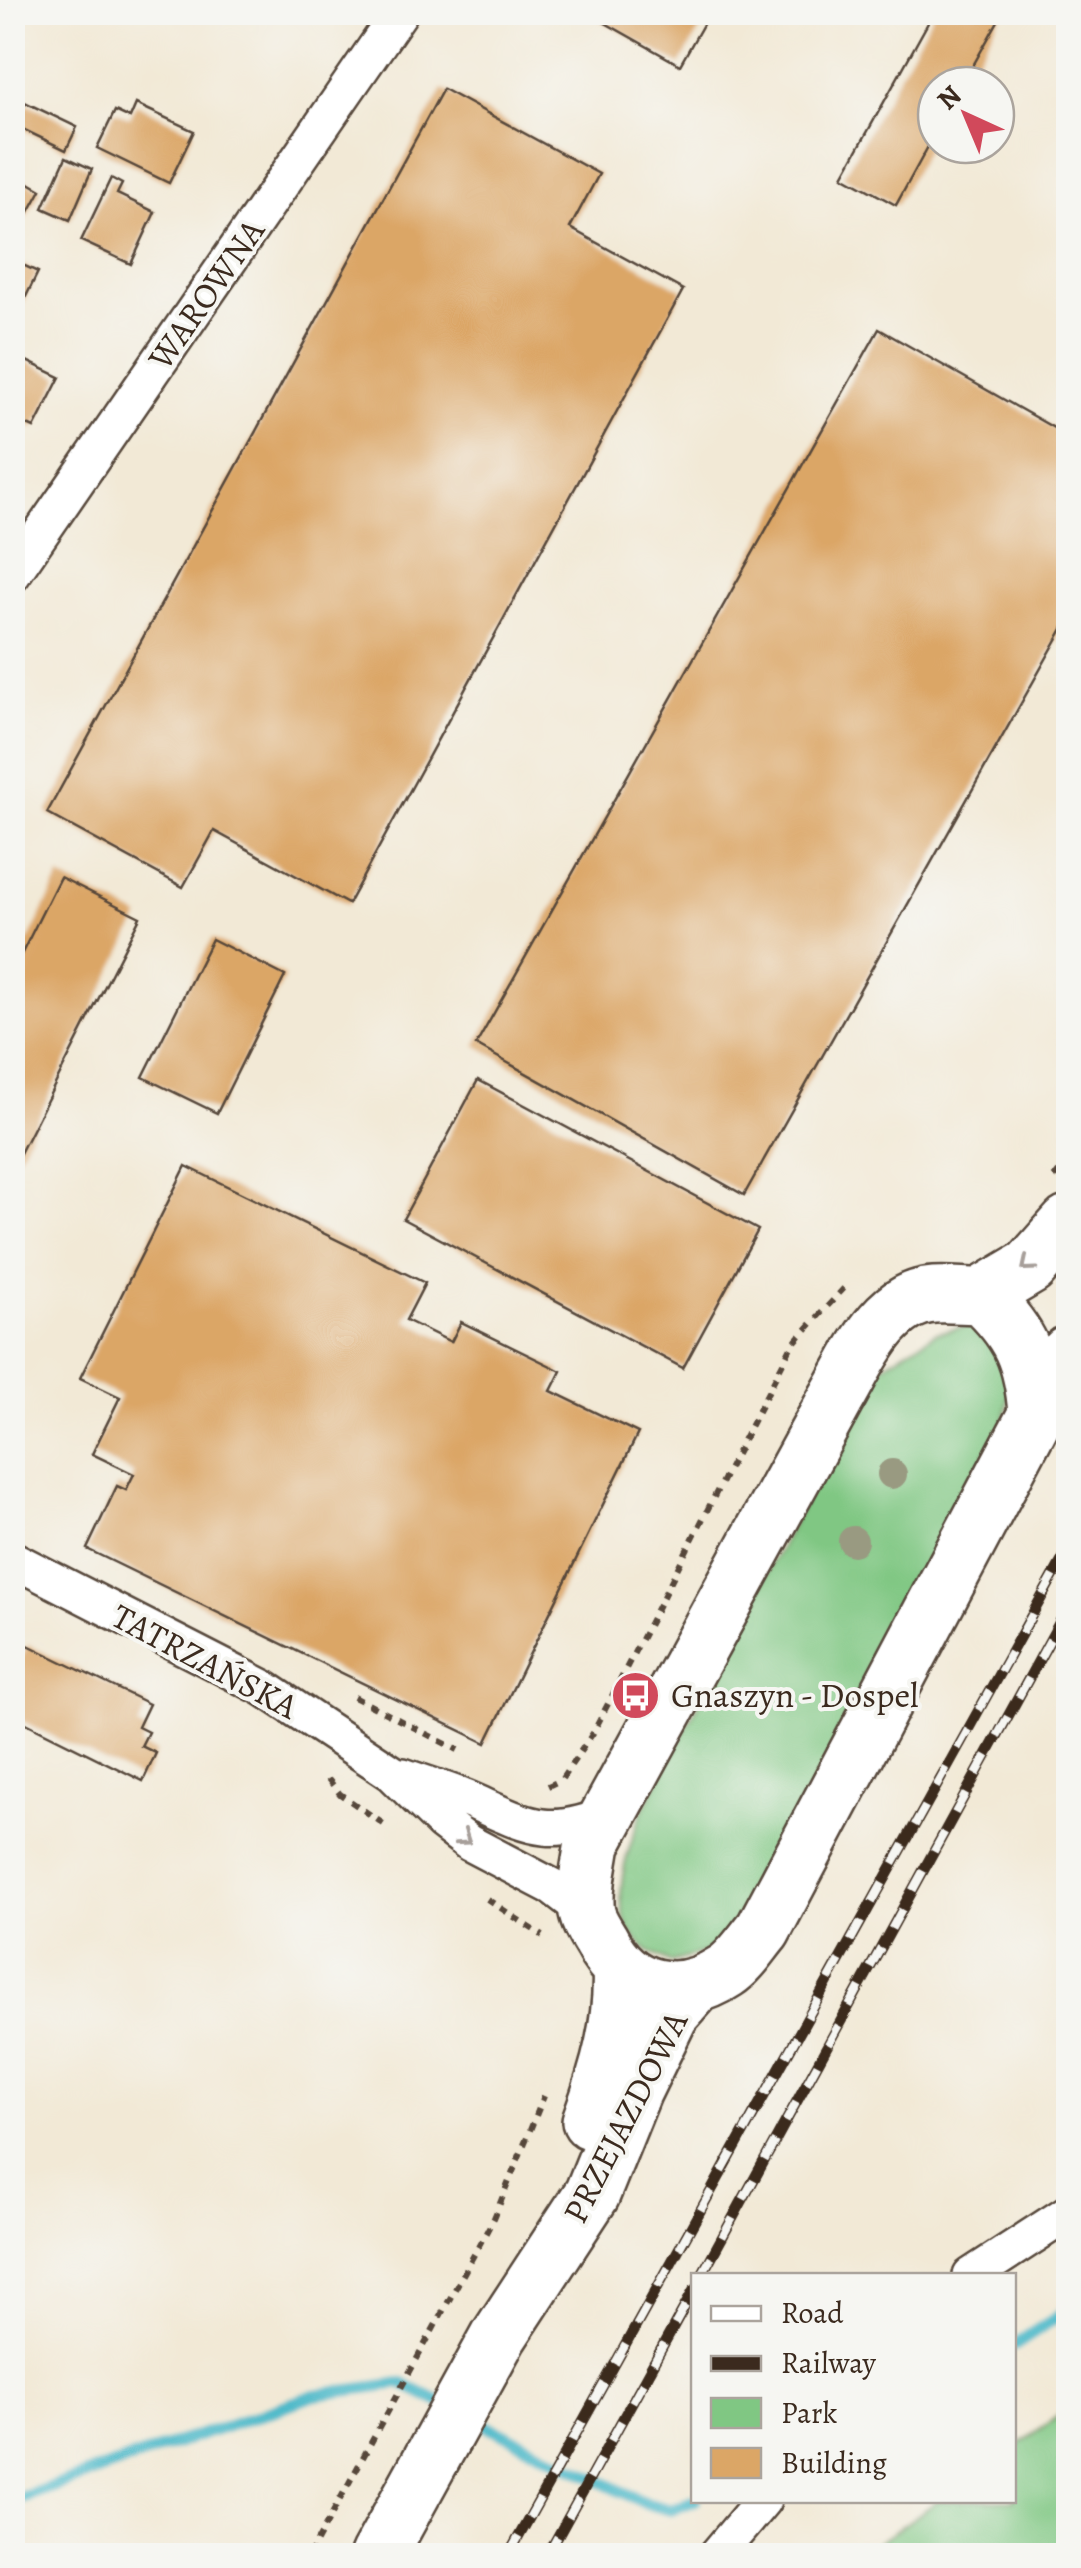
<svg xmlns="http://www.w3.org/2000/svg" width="1081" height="2568" viewBox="0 0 1081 2568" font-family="Alegreya,serif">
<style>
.green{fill:#80c783;stroke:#5e7850;stroke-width:2.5}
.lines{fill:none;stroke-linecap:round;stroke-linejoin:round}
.stream{stroke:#4db9c9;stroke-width:12}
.building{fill:#dba666}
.street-casing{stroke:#56473a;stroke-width:40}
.primary-casing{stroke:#56473a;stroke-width:60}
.path{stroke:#56473a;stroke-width:6;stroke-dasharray:8 8;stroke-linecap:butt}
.street{stroke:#fff;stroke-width:35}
.primary{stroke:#fff;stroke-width:55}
.rail-casing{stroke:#3b2a1e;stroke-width:11}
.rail{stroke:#f6f6f2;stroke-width:8;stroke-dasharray:22;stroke-linecap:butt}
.tree{fill:#999a81}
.oneway{stroke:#a79f9a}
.labels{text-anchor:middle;stroke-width:8;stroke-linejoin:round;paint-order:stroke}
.street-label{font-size:35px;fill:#3b2a1e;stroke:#f6f6f2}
.poi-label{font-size:35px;fill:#3b2a1e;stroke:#f6f6f2;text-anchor:start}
</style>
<rect width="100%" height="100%" fill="#f6f6f2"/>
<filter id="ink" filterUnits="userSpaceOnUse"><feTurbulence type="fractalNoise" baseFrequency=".01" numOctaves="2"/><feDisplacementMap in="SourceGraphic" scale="20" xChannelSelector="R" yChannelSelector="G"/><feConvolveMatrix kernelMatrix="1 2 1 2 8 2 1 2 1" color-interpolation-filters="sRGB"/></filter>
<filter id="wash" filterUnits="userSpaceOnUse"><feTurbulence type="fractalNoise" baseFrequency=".0048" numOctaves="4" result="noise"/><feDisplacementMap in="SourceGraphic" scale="40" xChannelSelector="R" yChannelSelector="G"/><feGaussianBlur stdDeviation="2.25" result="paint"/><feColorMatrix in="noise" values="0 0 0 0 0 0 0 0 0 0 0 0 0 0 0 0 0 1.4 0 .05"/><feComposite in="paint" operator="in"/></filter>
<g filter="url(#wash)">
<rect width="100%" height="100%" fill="#f2e9d6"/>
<path class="green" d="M978 1324C1011 1366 1014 1372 1004 1425L751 1912 707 1952 670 1963C662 1958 650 1954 643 1947 603 1912 627 1853 642 1812L872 1372 936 1333Z
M1068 2409V2555H860L938 2501 1014 2500V2448Z"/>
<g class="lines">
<path class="stream" d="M1014 2345 1068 2310
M468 2416 645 2503 671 2510 695 2500
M12 2501 315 2395 401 2383 446 2405"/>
</g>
<g id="blocks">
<path class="building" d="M586 12H710L680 65Z
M934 12H1003L962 85H936V132L896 205 843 176Z
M443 89 599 174 570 228 683 290 348 904 214 831 183 887 47 813Z
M12 96 77 127 66 150 12 124Z
M136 104 194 131 169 183 97 148 115 111 130 118Z
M66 157 92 169 70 220 43 208Z
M17 176 41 190 26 217 12 210V184Z
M111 178 122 184 117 194 155 212 131 264 81 241Z
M12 260 38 272 12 325Z
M879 329 1068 436V620L744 1195 476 1045Z
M12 354 60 377 34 428 12 418Z
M60 877 140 917 12 1169V973Z
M212 939 285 976 217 1113 143 1077Z
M478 1080 758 1230 683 1368 403 1219Z
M186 1166 425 1283 406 1320 451 1342 461 1322 561 1371 551 1391 638 1433 486 1743 87 1549 117 1486 126 1490 134 1474 92 1454 120 1397 80 1378Z
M28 1645 149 1704 138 1727 148 1732 141 1746 156 1753 143 1781 12 1716V1676Z"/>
</g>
</g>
<g filter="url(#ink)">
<use href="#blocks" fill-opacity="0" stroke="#56473a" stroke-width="2.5"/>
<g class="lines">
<defs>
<path id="street" d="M12 575 400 12
M12 1559 264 1688 392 1773 443 1823 469 1843 553 1887 587 1913
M403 1776C425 1784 448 1790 470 1800 529 1826 548 1840 611 1813
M971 2276 1068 2213
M716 2556 763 2500"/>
<path id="primary" d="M981 1296 1030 1267 1068 1224
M1036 1413C1032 1360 1020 1332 981 1296 965 1296 949 1294 934 1295 883 1298 858 1362 836 1399L593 1843C590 1864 583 1891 587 1913 589 1922 596 1933 601 1941 627 1993 679 2002 726 1971 740 1962 752 1943 763 1930L1068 1354
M590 2121C608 2072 623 2021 620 1968
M378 2556 499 2336 592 2194 634 2090 671 2014 695 1987"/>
</defs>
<use href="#street" class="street-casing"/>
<use href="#primary" class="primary-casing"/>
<path class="path" d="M1054 1178 1068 1160
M354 1697 458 1750
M328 1779 340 1794 388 1827
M548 1786 561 1780 593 1733 792 1345 846 1286
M487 1899 543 1936
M309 2556 494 2218 544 2096"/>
<use href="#street" class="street"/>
<use href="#primary" class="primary"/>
<defs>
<path id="rail" d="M701 2276 1068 1607
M508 2556 1068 1550
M547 2556 694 2290"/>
</defs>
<use href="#rail" class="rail-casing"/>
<use href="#rail" class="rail"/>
</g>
<g class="tree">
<circle cx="892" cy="1474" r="15"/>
<circle cx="853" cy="1541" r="15"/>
</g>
<defs><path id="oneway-chevron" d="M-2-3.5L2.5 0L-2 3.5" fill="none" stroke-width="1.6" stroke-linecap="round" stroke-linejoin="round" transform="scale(2.5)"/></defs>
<g class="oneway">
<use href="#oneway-chevron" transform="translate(1028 1265) rotate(140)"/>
<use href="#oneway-chevron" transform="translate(464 1839) rotate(35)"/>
</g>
</g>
<defs>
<symbol id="bus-disc" viewBox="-11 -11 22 22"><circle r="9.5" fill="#d1495b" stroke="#f6f6f2"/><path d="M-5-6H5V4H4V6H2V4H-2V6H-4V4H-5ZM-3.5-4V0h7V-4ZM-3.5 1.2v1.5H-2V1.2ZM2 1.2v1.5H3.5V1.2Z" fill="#fff"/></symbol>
</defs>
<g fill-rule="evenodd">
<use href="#bus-disc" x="608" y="1668" width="55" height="55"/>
</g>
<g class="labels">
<g class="street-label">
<text transform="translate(206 294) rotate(-55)" y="12">WAROWNA</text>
<text transform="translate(205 1661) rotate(28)" y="12">TATRZAŃSKA</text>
<text transform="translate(625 2117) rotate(-63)" y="12">PRZEJAZDOWA</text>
</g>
<g class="poi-label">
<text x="671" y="1707">Gnaszyn - Dospel</text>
</g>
</g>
<rect width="1081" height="2568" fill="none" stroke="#f6f6f2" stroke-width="50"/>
<rect x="691" y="2273" width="325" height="230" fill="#f6f6f2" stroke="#aba49d" stroke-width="2.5"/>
<rect x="711" y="2306" width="50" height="15" fill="#ffffff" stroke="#aba49d" stroke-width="2.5"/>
<text x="781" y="2323" font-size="30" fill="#3b2a1e">Road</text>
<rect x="711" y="2356" width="50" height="15" fill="#3b2a1e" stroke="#aba49d" stroke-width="2.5"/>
<text x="781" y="2373" font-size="30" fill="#3b2a1e">Railway</text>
<rect x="711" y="2398" width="50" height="30" fill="#80c783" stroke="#aba49d" stroke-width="2.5"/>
<text x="781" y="2423" font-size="30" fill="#3b2a1e">Park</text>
<rect x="711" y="2448" width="50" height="30" fill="#dba666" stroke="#aba49d" stroke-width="2.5"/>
<text x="781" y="2473" font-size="30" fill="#3b2a1e">Building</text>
<g transform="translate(966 115) rotate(316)"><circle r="48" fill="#f6f6f2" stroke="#aba49d" stroke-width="2.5"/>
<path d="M0-8L18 38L0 25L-18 38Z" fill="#d1495b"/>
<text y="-15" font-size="28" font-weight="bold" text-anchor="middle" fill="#3b2a1e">N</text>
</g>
</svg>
